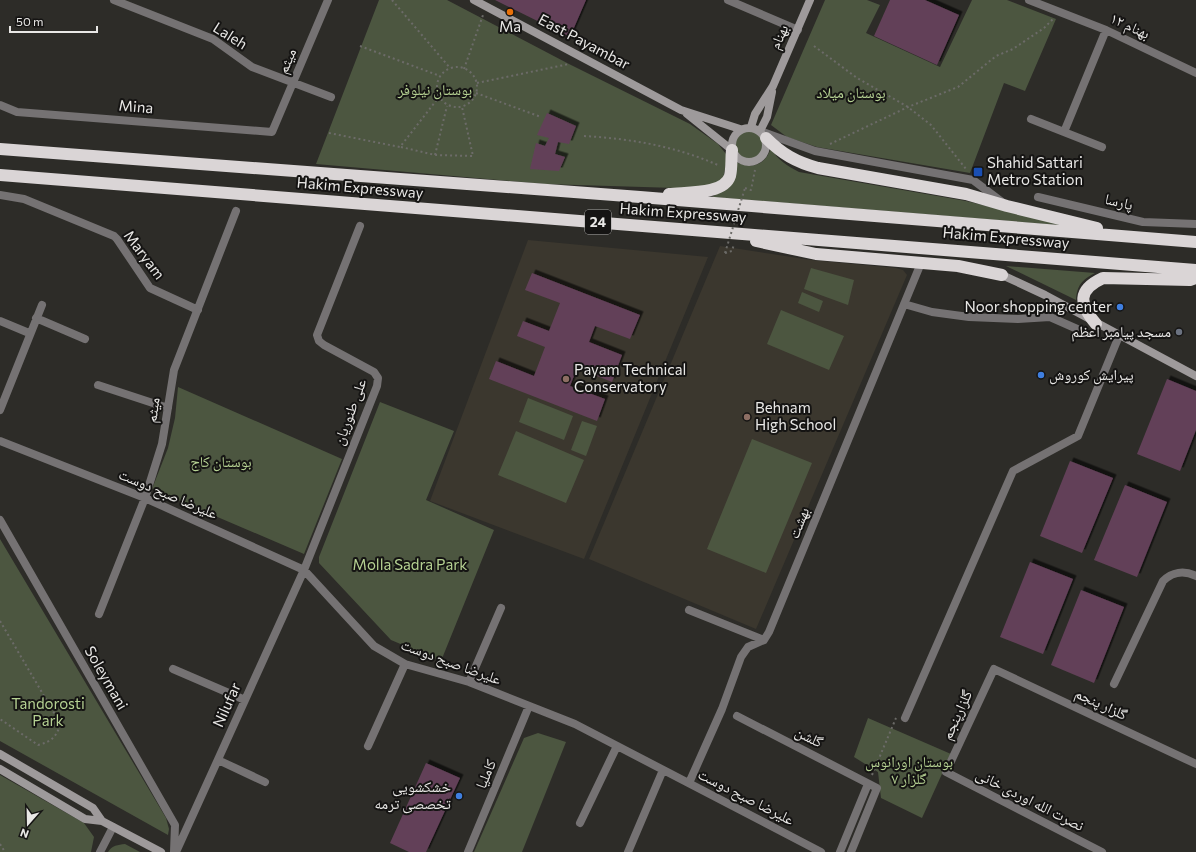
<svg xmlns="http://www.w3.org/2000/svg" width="1196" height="852" viewBox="0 0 1196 852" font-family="Commissioner,'Noto Naskh Arabic',sans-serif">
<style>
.built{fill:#3b372e}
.green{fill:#4c5640}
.building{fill:#624058;filter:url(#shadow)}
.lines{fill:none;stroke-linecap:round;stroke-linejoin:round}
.path{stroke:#6c6b68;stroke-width:2;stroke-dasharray:2 3;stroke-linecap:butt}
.street{stroke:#757273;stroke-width:8}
.secondary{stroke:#9e9a9b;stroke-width:8}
.highway{stroke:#dad5d6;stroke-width:12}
.path-bridge{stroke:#6c6b68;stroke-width:2;stroke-dasharray:2 3;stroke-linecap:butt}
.food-dot{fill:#e8710a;stroke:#151413;stroke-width:1.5}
.transit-dot{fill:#1a4fb4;stroke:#151413;stroke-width:1.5}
.shop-dot{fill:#3f7fe0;stroke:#151413;stroke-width:1.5}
.worship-dot{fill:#6b7280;stroke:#151413;stroke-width:1.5}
.education-dot{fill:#8d6e63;stroke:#151413;stroke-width:1.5}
.labels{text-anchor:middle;stroke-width:4;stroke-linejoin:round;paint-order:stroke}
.shield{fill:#151413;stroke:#a9a8a7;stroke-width:1}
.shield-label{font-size:14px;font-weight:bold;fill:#e9e8e6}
.street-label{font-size:15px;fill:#e9e8e6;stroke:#151413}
.poi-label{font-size:15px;fill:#e9e8e6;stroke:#151413;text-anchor:start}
.park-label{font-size:15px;fill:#b6d293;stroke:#151413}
</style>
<defs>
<filter id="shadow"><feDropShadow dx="3.5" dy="-3.5" stdDeviation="0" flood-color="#0009"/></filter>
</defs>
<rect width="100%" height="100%" fill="#2d2c28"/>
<path class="built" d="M528 240 708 257 584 559 430 501Z
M720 246 811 260 896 268 903 270 907 275 756 629 589 559Z"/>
<path class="green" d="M379 0H447L569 64 690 124 718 144 726 154 727 159 723 179 709 189 544 184 316 164Z
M825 0H867L880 5 866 33 940 67 972 0H1007L1056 19 1025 91 1004 83 970 173 817 147 787 137 771 125Z
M734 144a15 15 0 1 1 30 0a15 15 0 1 1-30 0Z
M771 148C777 160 788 166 799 172L966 201 1069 226 712 197 729 187 734 161C751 170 765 166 771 148Z
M1006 266 1095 273C1082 280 1077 285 1076 300Z
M811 268 854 280 848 305 804 289Z
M802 292 823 301 819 312 798 303Z
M781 310 844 336 829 370 767 344Z
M178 387 342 459 304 554 152 489 168 448 175 418Z
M528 398 573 416 564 440 519 422Z
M380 402 454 431 426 500 494 530 441 661 391 640 319 563V557Z
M582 421 597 426 586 456 571 450Z
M516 431 584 460 566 503 498 475Z
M752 439 812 463 766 573 707 549Z
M0 539 166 818 169 829 168 835 0 741Z
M868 718 951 754 922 818 881 798 878 772 854 757Z
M538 733 566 742 522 852H474L524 738Z
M0 775 84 823 94 837 91 852H0Z
M125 844 140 852H108C112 845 118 845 125 844Z"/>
<path class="building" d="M495 0H586L570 37Z
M890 0H925L959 15 937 65 874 36Z
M547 113 576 126 569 144 558 142 555 154 565 157 559 171 530 169 536 143 545 146 549 138 537 135Z
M532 273 640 315 630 339 595 326 589 342 622 355 612 382 577 368 570 386 605 399 597 421 489 379 496 361 534 376 545 347 517 336 523 321 549 331 560 303 525 290Z
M1167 379 1196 391V430L1180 471 1137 454Z
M1070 461 1113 478 1082 553 1040 536Z
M1125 485 1167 502 1137 577 1094 560Z
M1030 562 1073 579 1043 654 1000 637Z
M1081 590 1124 607 1094 683 1051 665Z
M426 763 460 778 426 852H409L390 843Z"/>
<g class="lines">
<path class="path" d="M392 0 450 68
M360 46 440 76
M814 46 857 78 908 107 931 125 966 169
M437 87a20 20 0 1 1 40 0a20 20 0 1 1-40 0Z
M464 69 483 15
M477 83 569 64
M476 93 541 117
M329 133 400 147 439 97
M584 136C632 139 676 146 720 166
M830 144 908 107 958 87 996 56 1013 49 1044 28 1053 19
M401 147 435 155 473 156 462 107
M435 155 447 106
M745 188 751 190 755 170
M725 253 732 251 734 244
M0 621 60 723C58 736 51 742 38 745L0 719
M872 775 896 718
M0 844 5 852"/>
<path class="street" d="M114 0 213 39 252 67 331 97
M728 0 798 30
M1029 0 1106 30 1196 73
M0 105 17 112 272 132 328 0
M1031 119 1102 147
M763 132 815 151 973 180 1002 202
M1064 132 1106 30
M0 195 24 199 114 236 117 239 150 288 198 310
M1038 197 1143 222 1196 224
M904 304 932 312 969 317 1018 319 1050 317 1084 332
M36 318 85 339
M0 321 29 333
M98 385 168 408
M0 410 42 305
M0 441 145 498 304 570 374 646 405 664 469 682 575 724 821 852
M0 520 175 825 174 852
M689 610 764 640
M99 614 145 498 162 444 174 370 236 211
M173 669 245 700
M469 682 501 608
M1114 684 1163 581C1172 572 1184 570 1196 576
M737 716 877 788 851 852
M905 718 1013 471 1078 436 1119 336
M368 746 405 664
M218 760 265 782
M689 783 722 709 741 657 748 647 764 640 769 632 921 263
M580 823 617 746
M100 852 113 827
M176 852 304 570 377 386 378 378 374 372 324 345 319 341 317 335 360 226
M468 852 529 706
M628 852 663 770
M840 852 868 784
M1102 852 946 772 994 669 1196 764"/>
<path class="secondary" d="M474 0 681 110 740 129
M687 114 732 150
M751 127 755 114 773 86 810 0
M732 145a17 17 0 1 1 34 0a17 17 0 1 1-34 0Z
M760 131 767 117 772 92
M1002 275 1045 295 1196 376
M0 754 93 808 102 821
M0 769 85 819 102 821 161 852"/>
<path class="highway" d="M766 138C782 154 796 162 818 168L966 194 1007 206 1097 228
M0 149 640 197 1196 242
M0 175 1196 270
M669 194C686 192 724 195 730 176 732 168 731 158 732 150
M756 241 816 254 958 266 1002 275
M1096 324C1079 304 1077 290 1103 278L1190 280 1196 278"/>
<path class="path-bridge" d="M725 253 745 188"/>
</g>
<circle class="food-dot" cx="510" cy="12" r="4"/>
<rect class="transit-dot" x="973" y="167" width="10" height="10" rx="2"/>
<g class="shop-dot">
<circle cx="1120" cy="307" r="4"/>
<circle cx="1041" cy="375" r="4"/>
<circle cx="459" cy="796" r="4"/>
</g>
<circle class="worship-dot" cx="1179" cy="332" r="4"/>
<g class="education-dot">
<circle cx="566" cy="379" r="4"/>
<circle cx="747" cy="417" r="4"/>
</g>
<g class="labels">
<rect class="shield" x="585" y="210" width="26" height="24" rx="3"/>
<g class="shield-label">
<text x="598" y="227">24</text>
</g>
<g class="street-label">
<text transform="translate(1130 26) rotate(25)" y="5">بهنام ۱۲</text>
<text transform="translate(230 36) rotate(32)" y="5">Laleh</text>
<text transform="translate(779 37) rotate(-66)" y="5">بهنام</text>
<text transform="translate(584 42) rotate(28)" y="5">East Payambar</text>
<text transform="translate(287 61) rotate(-67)" y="5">میثم</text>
<text transform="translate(136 107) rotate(5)" y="5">Mina</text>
<text transform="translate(360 188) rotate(5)" y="5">Hakim Expressway</text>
<text transform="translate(1119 202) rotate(14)" y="5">پارسا</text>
<text transform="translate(683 213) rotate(4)" y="5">Hakim Expressway</text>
<text transform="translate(1006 238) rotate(5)" y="5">Hakim Expressway</text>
<text transform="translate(144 255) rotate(53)" y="5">Maryam</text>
<text transform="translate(153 410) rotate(-81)" y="5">میثم</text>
<text transform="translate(350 412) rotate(-70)" y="5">علی طنوریان</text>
<text transform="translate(168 494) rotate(23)" y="5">علیرضا صبح دوست</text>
<text transform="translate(799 523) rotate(-68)" y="5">بهشت</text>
<text transform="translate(451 662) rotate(20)" y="5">علیرضا صبح دوست</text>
<text transform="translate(106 678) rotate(60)" y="5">Soleymani</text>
<text transform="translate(1101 704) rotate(25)" y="5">گلزار پنجم</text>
<text transform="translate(227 705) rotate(-66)" y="5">Nilufar</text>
<text transform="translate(957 715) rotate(-65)" y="5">گلزارپنجم</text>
<text transform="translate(809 737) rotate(27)" y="5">گلشن</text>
<text transform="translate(486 774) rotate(-67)" y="5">کاملیا</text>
<text transform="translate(746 797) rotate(27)" y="5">علیرضا صبح دوست</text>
<text transform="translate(1030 800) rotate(27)" y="5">نصرت الله اوردی خانی</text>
</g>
<g class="poi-label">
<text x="510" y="32" text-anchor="middle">Ma</text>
<text x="987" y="168">Shahid Sattari<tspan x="987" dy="17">Metro Station</tspan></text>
<text x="1112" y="312" text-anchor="end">Noor shopping center</text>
<text x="1171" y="337" text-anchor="end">مسجد پیامبر اعظم</text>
<text x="574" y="375">Payam Technical<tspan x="574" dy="17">Conservatory</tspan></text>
<text x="1049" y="380">پیرایش کوروش</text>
<text x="755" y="413">Behnam<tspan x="755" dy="17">High School</tspan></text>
<text x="451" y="792" text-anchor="end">خشکشویی<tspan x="451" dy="17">تخصصی ترمه</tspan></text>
</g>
<g class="park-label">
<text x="435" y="95">بوستان نیلوفر</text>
<text x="851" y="98">بوستان میلاد</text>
<text x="221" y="467">بوستان کاج</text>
<text x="410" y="570">Molla Sadra Park</text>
<text x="48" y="709">Tandorosti<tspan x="48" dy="17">Park</tspan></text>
<text x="909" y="767">بوستان اورانوس<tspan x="909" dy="17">گلزار ۷</tspan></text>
</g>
</g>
<g transform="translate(28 824) rotate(200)" stroke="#151413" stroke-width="3" paint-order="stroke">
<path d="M0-3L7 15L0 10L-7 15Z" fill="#e9e8e6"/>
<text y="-6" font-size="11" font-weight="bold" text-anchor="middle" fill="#e9e8e6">N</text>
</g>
<path d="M10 26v6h87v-6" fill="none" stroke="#e9e8e6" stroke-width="2"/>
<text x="16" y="26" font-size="12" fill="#e9e8e6" stroke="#151413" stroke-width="3" paint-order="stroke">50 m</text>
</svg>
